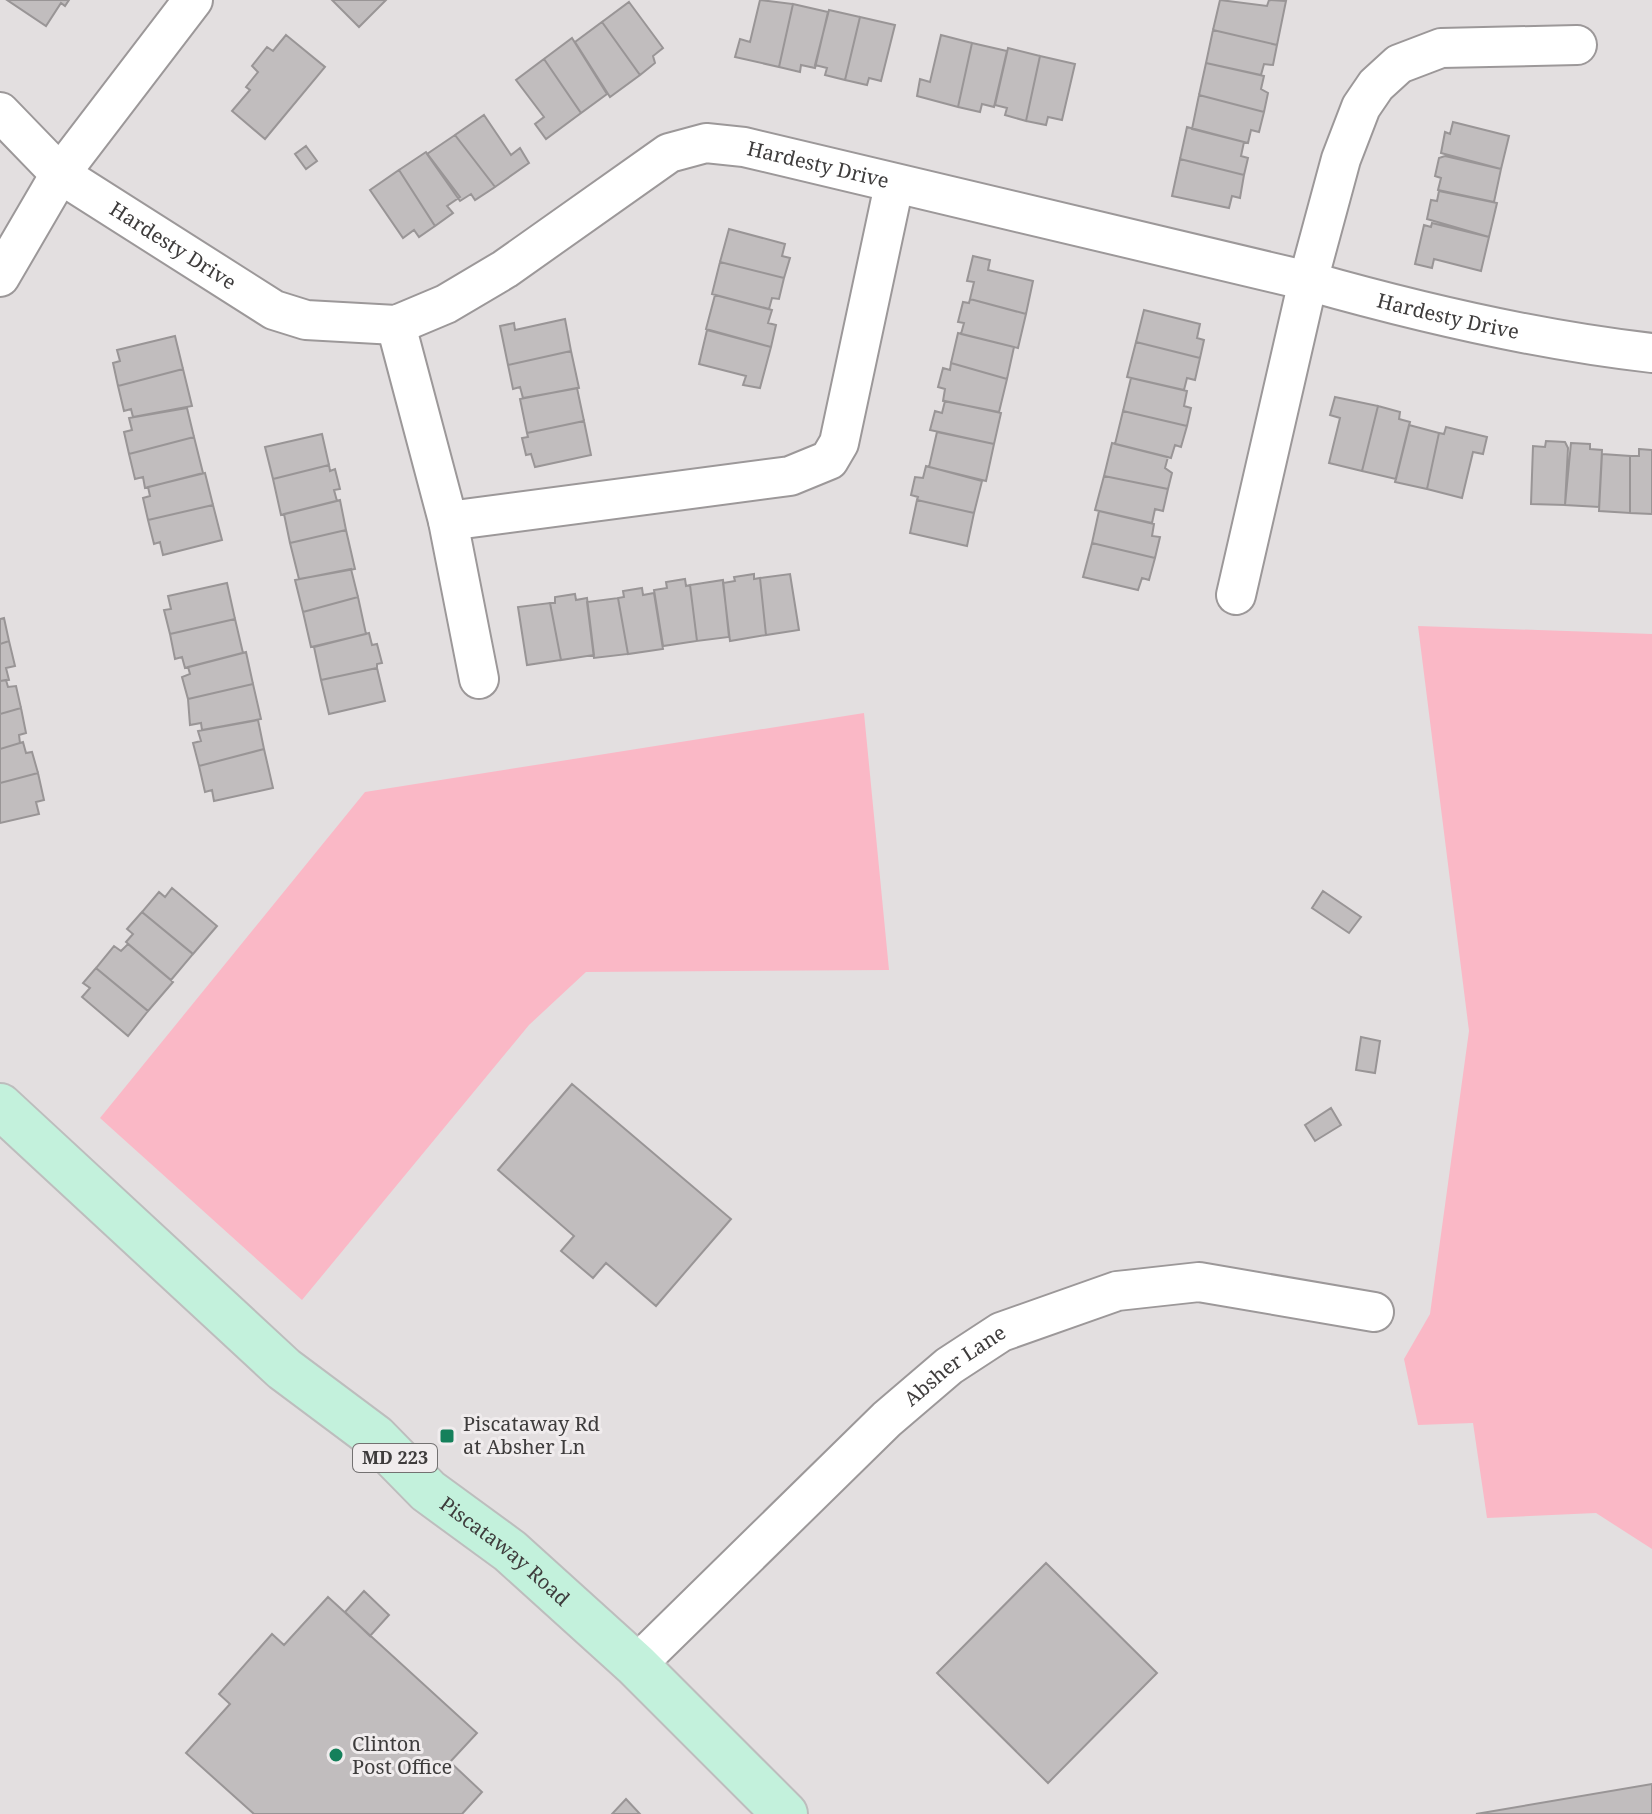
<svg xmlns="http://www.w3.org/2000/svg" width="1652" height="1814" viewBox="0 0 1652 1814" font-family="'Noto Serif',serif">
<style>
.green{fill:#fab8c6}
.building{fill:#c1bdbe;stroke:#999596;stroke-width:2}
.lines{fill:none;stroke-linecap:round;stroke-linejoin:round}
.street-casing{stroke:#9c9899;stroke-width:42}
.primary-casing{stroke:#bdbdbd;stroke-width:48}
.street{stroke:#fff;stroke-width:38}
.primary{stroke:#c3f1dc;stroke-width:44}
.poi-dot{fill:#15805b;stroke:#f0eced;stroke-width:3}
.labels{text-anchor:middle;stroke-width:6;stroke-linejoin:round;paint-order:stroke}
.shield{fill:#f0eced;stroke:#737171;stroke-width:2}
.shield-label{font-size:18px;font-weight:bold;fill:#3e3c3c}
.street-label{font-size:20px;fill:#3e3c3c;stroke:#f0eced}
.poi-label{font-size:20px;fill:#3e3c3c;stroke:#f0eced;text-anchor:start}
</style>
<rect width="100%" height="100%" fill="#e3dfe0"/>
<path class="green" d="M1418 626 1652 634V1549L1596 1513 1487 1518 1473 1423 1418 1425 1404 1359 1430 1314 1469 1031Z
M864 713 889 970 586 972 529 1025 302 1300 100 1118 365 792Z"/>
<path class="building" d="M7 0H69L65 6 61 3 46 26Z
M332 0H386L359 27Z
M760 0 793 4 779 67 735 57 740 39 750 42Z
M1220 0 1267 6 1269 0 1286 1 1277 45 1213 30Z
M629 2 663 48 653 56 655 63 640 75 602 22Z
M793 4 828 12 815 68 801 65 800 72 779 67Z
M829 10 860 17 845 80 825 75 827 68 815 65Z
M860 17 895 25 881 81 869 78 867 85 845 80Z
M602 22 640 75 610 97 575 42Z
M1213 30 1277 45 1273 65 1264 64 1261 75 1206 63Z
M286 35 325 67 265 139 232 111 250 90 246 87 258 72 252 66 267 47 273 51Z
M941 35 972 43 958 107 917 96 920 79 930 82Z
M572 38 607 94 581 113 544 59Z
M972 43 1007 51 994 107 982 104 980 112 958 107Z
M1008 48 1040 56 1026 121 1005 115 1007 108 995 105Z
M1040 56 1075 64 1062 120 1048 117 1046 125 1026 121Z
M544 59 581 113 546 139 535 124 544 117 516 80Z
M1206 63 1264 76 1261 89 1268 93 1264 112 1199 95Z
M1199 95 1264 112 1259 132 1251 130 1248 143 1192 129Z
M484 115 511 155 520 148 529 163 495 187 455 135Z
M1453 122 1509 136 1501 169 1441 153 1445 132 1450 134Z
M1187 127 1244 142 1241 156 1248 158 1244 175 1180 159Z
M455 135 495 187 475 200 471 194 460 201 427 154Z
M306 146 317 161 306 169 295 154Z
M426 152 460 197 447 206 453 213 435 226 399 170Z
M1445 156 1501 169 1494 202 1438 190 1441 178 1435 176 1439 158Z
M1180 159 1244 175 1240 198 1232 196 1229 208 1172 196Z
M399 170 435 226 419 237 414 230 403 238 370 190Z
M1439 191 1497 203 1489 237 1427 219 1431 200 1437 201Z
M1432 223 1489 237 1481 271 1434 259 1432 268 1415 264 1424 225 1431 227Z
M729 229 785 244 782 256 790 258 784 278 720 262Z
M973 256 990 260 988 270 1033 281 1026 314 970 299 974 282 967 281Z
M720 262 784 278 779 299 772 298 769 309 712 294Z
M715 295 772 310 768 323 776 325 771 347 706 329Z
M970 299 1026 314 1018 348 961 334 964 323 958 322 963 302 969 303Z
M1144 310 1200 324 1197 338 1204 340 1200 358 1136 342Z
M565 319 571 351 508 365 500 326 514 323 515 330Z
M707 330 771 347 760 388 743 385 746 376 699 364Z
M958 333 1014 347 1007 379 951 363Z
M175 336 183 369 118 386 113 363 120 361 117 350Z
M1136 342 1200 358 1195 380 1187 378 1184 390 1127 377Z
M571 351 579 388 523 398 520 387 513 389 508 365Z
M951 363 1007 379 999 412 943 401 945 389 938 387 943 368 950 370Z
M183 369 192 406 133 417 131 409 124 411 118 386Z
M1131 378 1187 391 1184 406 1191 408 1187 426 1123 411Z
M577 388 584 421 527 433 520 399Z
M1335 397 1378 406 1362 471 1329 463 1340 418 1330 415Z
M945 401 1001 413 994 444 930 430 935 411 942 413Z
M1378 406 1400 412 1399 419 1410 422 1396 479 1362 471Z
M187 408 194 437 129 454 124 432 132 430 129 418Z
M1123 411 1187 426 1181 447 1175 445 1171 458 1115 444Z
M584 421 591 455 535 467 531 454 526 455 522 438 528 437 527 433Z
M1409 425 1439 433 1427 489 1395 482Z
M1446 427 1487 437 1483 454 1473 452 1462 498 1427 489 1439 433 1444 434Z
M937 432 994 444 986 481 929 467Z
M322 434 329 465 273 479 265 447Z
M194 437 203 473 145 488 143 477 135 479 129 454Z
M1546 441 1565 442 1568 448 1565 505 1531 504 1533 446 1545 447Z
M1112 443 1168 457 1165 468 1172 473 1168 489 1104 476Z
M1571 443 1590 444V449L1602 450 1599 507 1565 505Z
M1639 449 1652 450V514L1630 513V456H1639Z
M1602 454 1630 456V513L1599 511Z
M329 465 330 471 335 469 340 489 334 490 337 501 281 515 273 479Z
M926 466 982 481 974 513 917 500 918 497 911 495 915 477 923 478Z
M205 473 213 505 148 520 143 498 150 496 148 487Z
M1104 476 1168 489 1163 511 1155 509 1152 523 1095 510Z
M340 500 346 530 290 543 284 514Z
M917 500 974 513 967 546 910 533Z
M213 505 222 540 163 555 160 542 154 544 148 520Z
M1099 511 1154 524 1152 536 1160 537 1155 558 1092 543Z
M346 530 355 569 299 579 290 543Z
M1092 543 1155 558 1149 580 1142 578 1138 590 1083 577Z
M351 569 358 597 303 612 295 580Z
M754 574V579L760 578 766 635 730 641 723 583 735 581 734 577Z
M790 574 799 630 766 635 760 578Z
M685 579 686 586 690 585 697 641 663 646 654 590 667 588 666 582Z
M723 580 729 637 697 641 690 585Z
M227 583 235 619 170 634 164 610 171 609 168 596Z
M642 588 643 595 654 593 663 649 628 654 618 598 624 597 623 591Z
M575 594 576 600 587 598 594 655 561 660 550 603H555V597Z
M358 597 366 634 311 647 303 612Z
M618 598 628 654 594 658 587 602Z
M550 603 561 660 527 665 518 607Z
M4 618 9 641 0 644V619Z
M235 619 243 653 185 668 182 657 175 659 170 634Z
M369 633 372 645 377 644 382 663 377 664V668L321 680 314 647Z
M9 641 15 666 6 668 9 680 0 681V644Z
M246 652 253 684 188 699 182 677 190 674 188 667Z
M377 668 385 701 329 714 321 680Z
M6 680 8 687 16 686 21 708 0 714V681Z
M253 684 261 719 202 730 201 723 190 725 188 699Z
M21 708 26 733 19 735 20 743 0 749V714Z
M258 720 264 749 199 766 193 743 201 741 198 731Z
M23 742 26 753 32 752 38 773 0 783V749Z
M264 749 273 788 214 801 212 790 205 792 199 766Z
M38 773 44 800 36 802 39 814 0 823V783Z
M172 888 217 926 193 954 142 912 159 892 165 897Z
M1323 891 1361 917 1349 933 1312 908Z
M142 912 193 954 171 980 126 942 133 934 127 929Z
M128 944 173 982 148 1011 96 968 114 946 121 951Z
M96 968 148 1011 128 1036 82 997 90 988 83 983Z
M1361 1037 1380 1041 1375 1073 1356 1070Z
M572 1084 731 1219 656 1306 606 1263 593 1278 561 1251 574 1236 498 1170Z
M1331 1108 1341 1125 1315 1141 1305 1125Z
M1046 1563 1157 1673 1048 1783 937 1673Z
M364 1591 389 1615 370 1636 345 1612Z
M328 1597 477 1733 450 1762 482 1792 462 1814H254L186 1753 230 1704 219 1694 272 1634 284 1645Z
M1652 1784V1814H1476Z
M626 1799 640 1814H612Z"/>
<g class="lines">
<defs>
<g id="street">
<path id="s1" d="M0 112 60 174 274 310 306 320 396 325 446 304 505 269 669 153 706 143 744 147 1308 281C1421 313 1536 340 1652 353"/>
<path d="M0 277 60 174 193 0"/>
<path d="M396 325 448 521 479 679"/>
<path d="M448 521 790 476 829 460 839 443 894 185"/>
<path d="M1236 595 1308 281 1341 159 1361 107 1376 85 1399 64 1441 48 1577 45"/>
<path id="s2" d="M636 1665 887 1419 949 1366 1001 1332 1117 1291 1199 1282 1374 1312"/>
</g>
<g id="primary">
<path id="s3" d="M0 1106 284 1369 375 1437 428 1491 510 1551 636 1665 785 1814"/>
</g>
</defs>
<use href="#street" class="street-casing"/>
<use href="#primary" class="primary-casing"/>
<use href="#street" class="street"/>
<use href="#primary" class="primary"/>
</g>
<g class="poi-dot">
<rect x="439" y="1428" width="16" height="16" rx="4"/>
<circle cx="336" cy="1755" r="8"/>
</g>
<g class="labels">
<rect class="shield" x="353" y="1444" width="84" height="28" rx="6"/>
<g class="shield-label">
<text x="395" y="1464">MD 223</text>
</g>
<g class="street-label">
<text dy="7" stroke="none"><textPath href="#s1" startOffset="940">Hardesty Drive</textPath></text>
<text dy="7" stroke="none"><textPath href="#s1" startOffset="220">Hardesty Drive</textPath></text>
<text dy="7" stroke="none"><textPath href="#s1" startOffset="1588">Hardesty Drive</textPath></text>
<text dy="7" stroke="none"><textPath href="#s2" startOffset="438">Absher Lane</textPath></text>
<text dy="7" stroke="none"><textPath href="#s3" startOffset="674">Piscataway Road</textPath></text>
</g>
<g class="poi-label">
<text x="463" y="1431">Piscataway Rd<tspan x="463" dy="23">at Absher Ln</tspan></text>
<text x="352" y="1751">Clinton<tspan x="352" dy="23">Post Office</tspan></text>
</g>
</g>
</svg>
